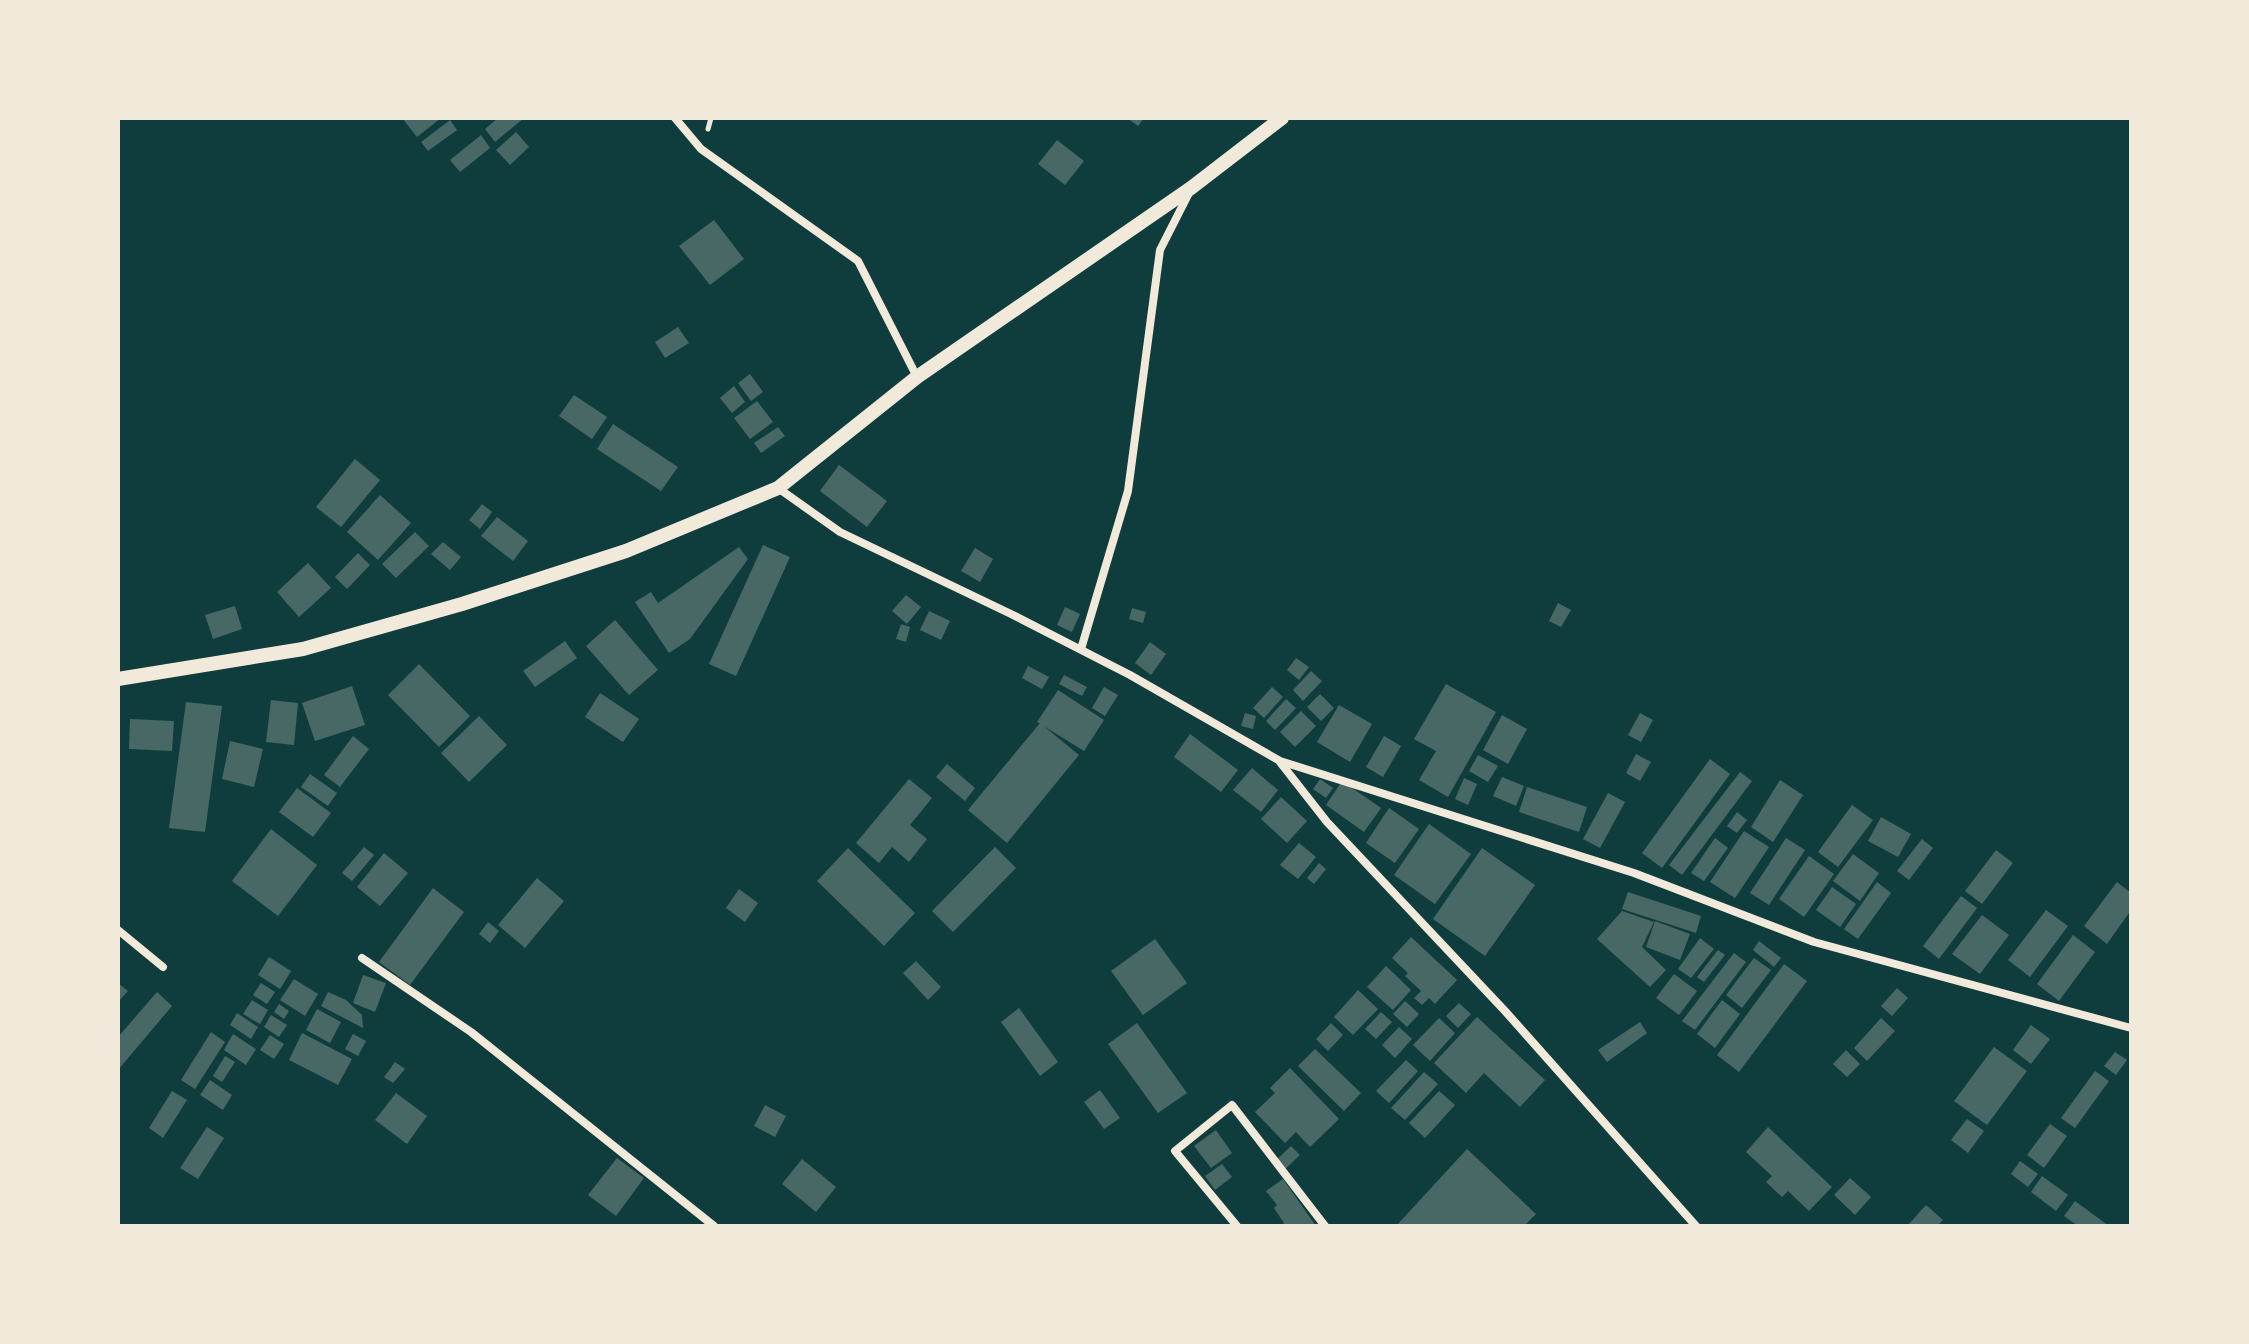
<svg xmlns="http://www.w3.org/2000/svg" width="2249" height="1344" viewBox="0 0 2249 1344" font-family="Manrope,sans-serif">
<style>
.building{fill:#486865}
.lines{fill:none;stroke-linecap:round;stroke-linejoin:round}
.path{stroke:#f1e9da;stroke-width:5}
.minor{stroke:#f1e9da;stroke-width:8}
.tertiary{stroke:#f1e9da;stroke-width:14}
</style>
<rect width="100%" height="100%" fill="#0f3d3e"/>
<path class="building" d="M402 118H441L417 137Z
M498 118H524L495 142 485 129Z
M1127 118H1144L1138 126Z
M450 120 457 130 428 151 421 142Z
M516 132 529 147 510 165 496 150Z
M481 135 490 148 460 172 450 160Z
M1057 140 1084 161 1065 185 1038 164Z
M714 220 744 259 710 285 679 246Z
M678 327 689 343 665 358 655 342Z
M750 374 763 392 751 401 738 383Z
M734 386 745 402 732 413 720 398Z
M574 395 607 417 592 439 559 416Z
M757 401 773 422 750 439 734 418Z
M613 424 678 467 661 491 597 449Z
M778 427 785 436 761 453 754 443Z
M355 459 380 480 341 527 316 507Z
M839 465 887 501 867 527 820 491Z
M380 495 411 523 378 560 347 532Z
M482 504 492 512 480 529 469 520Z
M497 517 528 541 513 561 481 536Z
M415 532 429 546 396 578 382 564Z
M443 542 461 557 450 570 431 554Z
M763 545 790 557 736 676 709 664Z
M739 547 748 559 690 639 669 653 635 602 651 592 658 603Z
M975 548 993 559 980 582 961 571Z
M358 553 370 565 347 589 335 577Z
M308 563 331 588 299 617 277 592Z
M906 595 921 607 907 624 892 611Z
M1558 603 1571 610 1561 627 1549 621Z
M235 606 242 629 213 639 205 615Z
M1065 607 1080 614 1072 632 1057 625Z
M1132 608 1146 612 1143 623 1129 619Z
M929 611 950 621 941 640 920 630Z
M615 620 658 670 629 695 586 646Z
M901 624 910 627 906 642 896 639Z
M565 641 577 658 535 687 523 671Z
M1150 642 1166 654 1151 675 1135 663Z
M1296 658 1309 667 1299 680 1287 670Z
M419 664 470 716 439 747 388 695Z
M1028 666 1049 677 1042 689 1022 678Z
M1311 671 1322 681 1303 701 1293 690Z
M1064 675 1087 687 1082 696 1059 684Z
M1446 684 1496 712 1448 797 1419 780 1436 751 1414 739Z
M352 686 365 725 315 741 302 703Z
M1104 687 1118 695 1105 716 1092 708Z
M1272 687 1283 697 1264 718 1253 708Z
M1058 690 1104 720 1084 751 1037 722Z
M600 693 639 719 623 742 585 717Z
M1320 694 1334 708 1321 721 1307 707Z
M1286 699 1296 708 1275 730 1266 721Z
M271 700 298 703 294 745 266 742Z
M186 702 222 706 205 832 169 828Z
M1339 705 1372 724 1350 762 1317 742Z
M1301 711 1316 726 1295 747 1280 732Z
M1245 713 1256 716 1253 729 1241 726Z
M1640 713 1653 720 1641 742 1628 735Z
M1502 715 1527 729 1508 764 1483 750Z
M479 716 507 745 469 782 441 753Z
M130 719 174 721 172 751 129 749Z
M1040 723 1079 755 1007 843 968 810Z
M1190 734 1238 770 1221 792 1174 757Z
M353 736 369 749 340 787 324 775Z
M1384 736 1401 746 1383 777 1366 767Z
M230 741 263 749 254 787 222 779Z
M1636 754 1651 762 1640 781 1626 773Z
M1478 755 1498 766 1488 782 1469 771Z
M1710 759 1730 774 1662 868 1642 853Z
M947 764 975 788 965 801 936 777Z
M1252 768 1278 790 1261 812 1233 790Z
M1740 772 1752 781 1682 875 1669 865Z
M310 774 337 793 328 806 301 787Z
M1502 777 1524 786 1516 806 1493 796Z
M1464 778 1477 784 1468 805 1455 799Z
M909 779 932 798 910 825 927 839 909 862 892 847 879 863 856 843Z
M1320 779 1333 788 1326 798 1313 789Z
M1780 780 1803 795 1773 842 1751 827Z
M1342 781 1381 808 1364 832 1326 805Z
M1527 787 1587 807 1579 832 1519 812Z
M297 788 331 813 313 837 279 812Z
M1608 793 1625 802 1600 848 1583 839Z
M1281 797 1307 821 1287 843 1261 819Z
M1852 805 1873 820 1838 867 1818 852Z
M1389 808 1419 829 1395 863 1366 843Z
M1737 812 1747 820 1737 833 1727 826Z
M1881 817 1911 834 1898 857 1868 841Z
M1429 824 1471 854 1435 904 1394 875Z
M271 829 317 865 278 916 232 881Z
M1744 831 1769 847 1735 898 1710 882Z
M1715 838 1728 848 1704 881 1691 873Z
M1786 838 1805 850 1769 905 1750 893Z
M1922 839 1933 848 1909 880 1897 871Z
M1299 843 1316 857 1298 879 1280 865Z
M364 847 374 855 352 881 342 873Z
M995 847 1016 868 953 932 932 911Z
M848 848 915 913 884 946 817 881Z
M1482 848 1535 885 1485 956 1433 919Z
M1996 850 2013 863 1982 904 1965 891Z
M384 853 408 873 380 906 357 887Z
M1853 854 1879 873 1860 901 1833 881Z
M1809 856 1834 874 1804 917 1779 899Z
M1319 863 1326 869 1314 884 1307 878Z
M537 878 564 901 525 948 498 925Z
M1877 882 1891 893 1858 939 1844 929Z
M2117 882 2131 893V910L2107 944 2084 926Z
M1832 887 1856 904 1840 927 1816 910Z
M433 888 464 912 410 985 379 962Z
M739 889 758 903 745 922 726 908Z
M1628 892 1701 916 1696 933 1622 909Z
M1961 896 1977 908 1939 959 1923 946Z
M2046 910 2068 926 2030 977 2008 960Z
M1622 911 1654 922 1642 947 1666 970 1650 987 1597 939Z
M1982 915 2009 935 1980 974 1952 954Z
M1655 921 1690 934 1680 960 1646 947Z
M488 922 499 931 490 943 479 934Z
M2073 935 2095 952 2059 1001 2037 984Z
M1411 937 1457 980 1435 1004 1429 998 1422 1005 1414 998 1421 991 1405 976 1408 973 1392 958Z
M1700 938 1714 949 1691 978 1678 969Z
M1155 939 1187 983 1143 1015 1111 971Z
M1759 941 1781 958 1774 967 1753 950Z
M1718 950 1725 955 1704 982 1697 977Z
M1734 953 1746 962 1695 1030 1682 1021Z
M269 957 291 971 280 989 258 975Z
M1754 958 1771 970 1742 1008 1726 995Z
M916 961 941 987 928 1000 903 973Z
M1784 964 1807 981 1739 1072 1717 1055Z
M1386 966 1411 990 1393 1010 1367 987Z
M1674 974 1697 991 1679 1015 1656 998Z
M363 975 386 983 375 1012 353 1003Z
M294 979 318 994 305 1016 280 1000Z
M118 983 128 991 118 1002Z
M261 983 275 992 267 1004 253 995Z
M1897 988 1908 998 1892 1016 1881 1006Z
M1358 990 1378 1009 1353 1035 1334 1017Z
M157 992 172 1006 118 1070V1037Z
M328 992 346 1000 362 1015 363 1028 321 1006Z
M252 1000 268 1010 260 1024 243 1014Z
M1722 1000 1740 1014 1715 1048 1697 1034Z
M1405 1001 1419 1014 1407 1027 1393 1014Z
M1459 1003 1471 1014 1458 1028 1446 1016Z
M279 1004 289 1011 284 1019 274 1012Z
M1019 1008 1058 1062 1040 1076 1001 1022Z
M317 1009 341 1022 330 1043 306 1030Z
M1381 1012 1392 1022 1376 1039 1365 1029Z
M237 1013 258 1027 251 1039 230 1025Z
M271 1015 287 1025 279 1037 264 1027Z
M1477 1017 1545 1080 1520 1107 1484 1073 1466 1093 1434 1063Z
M1439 1018 1455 1033 1430 1061 1413 1045Z
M1881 1018 1895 1031 1867 1061 1854 1048Z
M1640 1022 1647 1033 1607 1062 1598 1050Z
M1137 1023 1187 1093 1158 1113 1108 1044Z
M1331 1023 1343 1035 1328 1051 1316 1039Z
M2031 1025 2050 1039 2031 1064 2013 1050Z
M1399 1027 1412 1039 1395 1058 1382 1045Z
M211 1032 225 1042 195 1089 181 1080Z
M302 1033 352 1059 338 1085 289 1060Z
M233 1034 256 1049 246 1065 224 1050Z
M353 1034 366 1041 358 1056 345 1049Z
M270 1035 284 1044 274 1059 260 1050Z
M1994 1047 2027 1071 1987 1125 1954 1101Z
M1315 1049 1361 1093 1344 1111 1298 1066Z
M1846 1050 1860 1064 1847 1077 1833 1064Z
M2115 1052 2127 1060 2116 1075 2104 1066Z
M225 1056 235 1062 222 1082 213 1076Z
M1406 1060 1418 1071 1389 1103 1376 1091Z
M395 1062 405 1069 393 1083 384 1077Z
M1290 1068 1339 1119 1310 1147 1296 1132 1285 1143 1255 1112 1275 1093 1270 1088Z
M2095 1071 2109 1081 2075 1128 2061 1118Z
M1424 1072 1438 1084 1405 1120 1391 1108Z
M210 1080 232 1095 223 1110 200 1095Z
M1100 1090 1120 1118 1104 1129 1084 1102Z
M172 1091 187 1100 163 1138 149 1128Z
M1439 1091 1455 1105 1425 1138 1409 1123Z
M396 1093 427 1116 407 1144 375 1120Z
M765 1105 786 1116 775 1137 754 1126Z
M1967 1119 1984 1131 1968 1153 1951 1140Z
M2050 1124 2067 1136 2044 1168 2027 1155Z
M207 1127 224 1138 198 1179 180 1168Z
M1768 1127 1832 1187 1809 1211 1788 1191 1782 1197 1766 1182 1772 1176 1746 1152Z
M1216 1130 1232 1153 1211 1168 1194 1146Z
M1291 1146 1300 1155 1282 1172 1273 1163Z
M1467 1149 1536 1214 1524 1226H1396Z
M617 1158 644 1178 616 1216 588 1195Z
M802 1159 836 1187 816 1212 782 1184Z
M2020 1161 2038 1174 2028 1187 2011 1174Z
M1222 1164 1232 1177 1215 1190 1205 1176Z
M2042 1176 2068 1195 2056 1211 2031 1192Z
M1850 1178 1871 1197 1855 1215 1834 1195Z
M1283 1179 1316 1226H1281L1284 1223 1274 1208 1277 1205 1266 1191Z
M2075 1201 2109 1226H2078L2064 1216Z
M1926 1205 1943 1220 1937 1226H1907Z"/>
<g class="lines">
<path class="path" d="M708 129 711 118"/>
<path class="minor" d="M675 118 701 149 858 261 917 377
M778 488 840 532 1011 614 1130 675 1280 761 1634 873 1814 942 2131 1028
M1081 649 1128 491 1160 250 1189 193
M1280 762 1327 822 1505 1011 1696 1226
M118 930 163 967
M362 958 471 1032 714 1226
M1237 1226 1175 1151 1232 1105 1325 1226"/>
<path class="tertiary" d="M118 679 303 649 462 604 626 551 778 488 917 377 1191 188 1282 118"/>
</g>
<rect width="2249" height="1344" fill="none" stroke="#f1e9da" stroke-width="240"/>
</svg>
